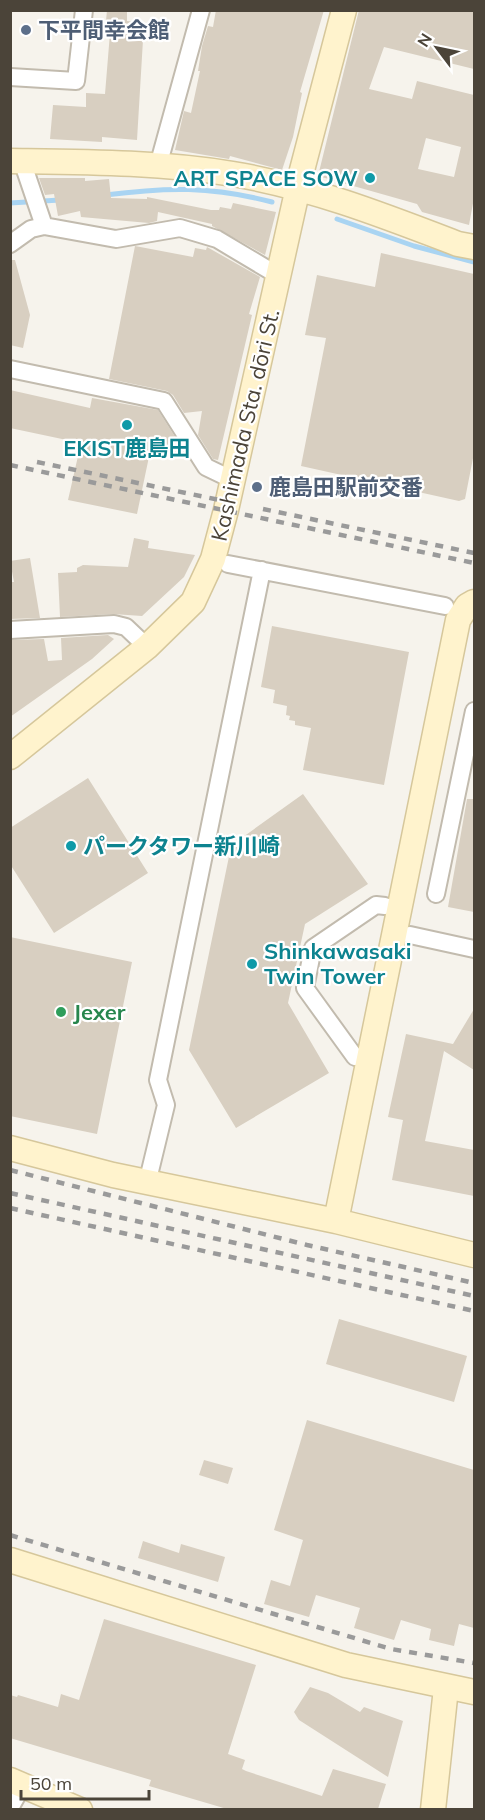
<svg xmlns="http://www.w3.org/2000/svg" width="485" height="1820" viewBox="0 0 485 1820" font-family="Mulish,'Noto Sans JP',sans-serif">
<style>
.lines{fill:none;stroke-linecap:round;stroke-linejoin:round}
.stream{stroke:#a9d4f2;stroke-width:5}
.building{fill:#d8cfc1;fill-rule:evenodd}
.street-casing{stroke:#c2bbae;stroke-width:20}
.secondary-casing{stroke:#d6c79b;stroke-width:27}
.street{stroke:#fff;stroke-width:16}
.secondary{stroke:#fff3cd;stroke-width:24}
.rail{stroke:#9a9a9a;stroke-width:4.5;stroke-dasharray:8 8;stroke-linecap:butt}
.service-dot{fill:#5c6f8a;stroke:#fff;stroke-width:2}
.culture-dot{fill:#0f9aa8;stroke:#fff;stroke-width:2}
.leisure-dot{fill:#2e9e5b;stroke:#fff;stroke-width:2}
.labels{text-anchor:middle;stroke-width:4.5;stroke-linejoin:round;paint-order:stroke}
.service-label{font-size:22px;font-weight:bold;fill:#4e5e75;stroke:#fff;text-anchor:start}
.culture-label{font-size:22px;font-weight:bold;fill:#0d838f;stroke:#fff;text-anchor:start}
.street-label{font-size:22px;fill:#4b4439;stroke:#fff}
.leisure-label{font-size:22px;font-weight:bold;fill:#27864d;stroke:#fff;text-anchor:start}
</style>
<rect width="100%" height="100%" fill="#f6f3ec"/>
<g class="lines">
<path class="stream" d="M105 195C167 187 211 186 272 202
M10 203 60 200
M337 219 414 246 474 262"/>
</g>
<path class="building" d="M107 10H127V21L144 23 137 140 102 137V142L50 139 53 105 86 107V93L105 94 110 33 105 32Z
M216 10H324L300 92 302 93 293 137 282 170 230 156 229 159 175 150 184 111 191 113 200 71H198L202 46 208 26 213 27Z
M359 10H474V69L384 47 369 89 412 99 417 81 474 95V198L469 225 422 212 417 204 318 176ZM426 138 461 147 454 177 418 169Z
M39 178H85V181L109 179 111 198 147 199V197L211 210H219L220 207 231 209 233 203 276 212 265 255 212 226V224L158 212 157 221 149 223 81 217 80 211 58 216 54 194 45 195Z
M135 246 193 257 195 248 206 250 207 247 260 277 249 314 252 315 218 460 213 459 198 435 202 411 184 413 173 395 167 391 109 379Z
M381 253 474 274V453L465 499 459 501 301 466 326 338 305 335 317 275 375 287Z
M10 260H15L30 315 23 348 10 345Z
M10 390 90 408 92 398 158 410 189 459 150 452 137 514 68 500 81 443 10 428Z
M134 538 149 541 148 548 195 555 184 577 142 616 113 614 60 617 58 573 77 572V568L83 565 128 567Z
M30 558 40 618 10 619V582H14L10 561Z
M272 626 409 652 384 785 303 770 311 728 295 725V721L289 720 290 716 286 715 287 706 273 703 275 690 261 687Z
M108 635 114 639 92 659 10 717V640L44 639 48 661 62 660 61 638Z
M88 778 148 873 54 933 10 864V828Z
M303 794 368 884 305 924 288 1003 329 1073 236 1128 189 1050 232 842H236Z
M467 799H474V912L448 907Z
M10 937 132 962 97 1134 10 1116Z
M474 1009V1070L444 1051 425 1141 474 1150V1196L392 1180 403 1120 388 1117 406 1034 453 1044Z
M339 1319 467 1356 454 1402 326 1364Z
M307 1420 474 1470V1628L459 1624 454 1646 429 1640 431 1629 401 1620 394 1640 354 1628 360 1608 316 1595 309 1617 264 1604 271 1580 290 1586 303 1540 274 1530Z
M204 1460 233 1468 228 1484 199 1475Z
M143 1541 179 1553 181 1544 225 1557 218 1582 138 1558Z
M104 1619 256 1665 228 1754 245 1760 242 1769 246 1771 322 1796 333 1769 386 1784 378 1809H227L149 1786 151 1780 10 1738V1695L17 1697 18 1695 58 1707 61 1694 79 1700Z
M310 1687 328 1693 360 1712 364 1707 403 1721 388 1777 299 1720 294 1712Z"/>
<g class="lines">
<defs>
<path id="street" d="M10 77 76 81 84 10
M22 161 44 226
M158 166 201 10
M10 244 31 229 44 226 116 239 180 228 217 239 279 276
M10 369 164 401 206 467 233 480
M228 564 445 606
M10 630 114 624 126 627 147 647
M436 894 474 711
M410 935 474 949
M355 1057 305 988 313 948 376 905 385 906
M150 1171 166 1105 158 1080 262 570
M10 1808 23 1785"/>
<path id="secondary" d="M10 161C84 162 160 162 233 174 311 187 385 216 458 244L474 247
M10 757 147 647 193 602 213 559 226 510 301 174 344 10
M10 1148 113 1175 336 1221 474 1255
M336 1221 458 620 467 606 474 602
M10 1560 346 1665 474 1692
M10 1780 80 1810
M433 1810 446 1688"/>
</defs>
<use href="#street" class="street-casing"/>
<use href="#secondary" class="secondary-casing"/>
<use href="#street" class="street"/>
<use href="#secondary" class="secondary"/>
<path class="rail" d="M37 462 234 503
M10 465 474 563
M263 509 474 553
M10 1170 307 1245 474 1283
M10 1193 474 1296
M10 1208 474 1311
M10 1535 391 1649 474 1663"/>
</g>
<g class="service-dot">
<circle cx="26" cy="30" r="6"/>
<circle cx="257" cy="487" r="6"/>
</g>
<g class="culture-dot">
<circle cx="370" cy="178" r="6"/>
<circle cx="127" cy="425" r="6"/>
<circle cx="71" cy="846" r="6"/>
<circle cx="252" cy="964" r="6"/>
</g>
<circle class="leisure-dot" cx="61" cy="1012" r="6"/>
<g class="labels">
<g class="service-label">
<text x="38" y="38">下平間幸会館</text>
<text x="269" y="495">鹿島田駅前交番</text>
</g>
<g class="culture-label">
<text x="358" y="186" text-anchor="end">ART SPACE SOW</text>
<text x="127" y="456" text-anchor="middle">EKIST鹿島田</text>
<text x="83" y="854">パークタワー新川崎</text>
<text x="264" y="959">Shinkawasaki<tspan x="264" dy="25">Twin Tower</tspan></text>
</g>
<g class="street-label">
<text transform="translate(245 425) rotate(-77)" y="8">Kashimada Sta. dōri St.</text>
</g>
<g class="leisure-label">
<text x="73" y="1020">Jexer</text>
</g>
</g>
<rect width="485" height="1820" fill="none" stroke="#4b4439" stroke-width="24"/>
<g transform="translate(437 48) rotate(302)" stroke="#ffffff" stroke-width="4.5" paint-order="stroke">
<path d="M0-4.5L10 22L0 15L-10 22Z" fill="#4b4439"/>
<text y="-9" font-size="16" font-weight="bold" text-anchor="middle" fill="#4b4439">N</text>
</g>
<path d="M21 1790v9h128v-9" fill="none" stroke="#4b4439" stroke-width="3"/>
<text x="30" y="1790" font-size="18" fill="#4b4439" stroke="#ffffff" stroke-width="4.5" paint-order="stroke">50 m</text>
</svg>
